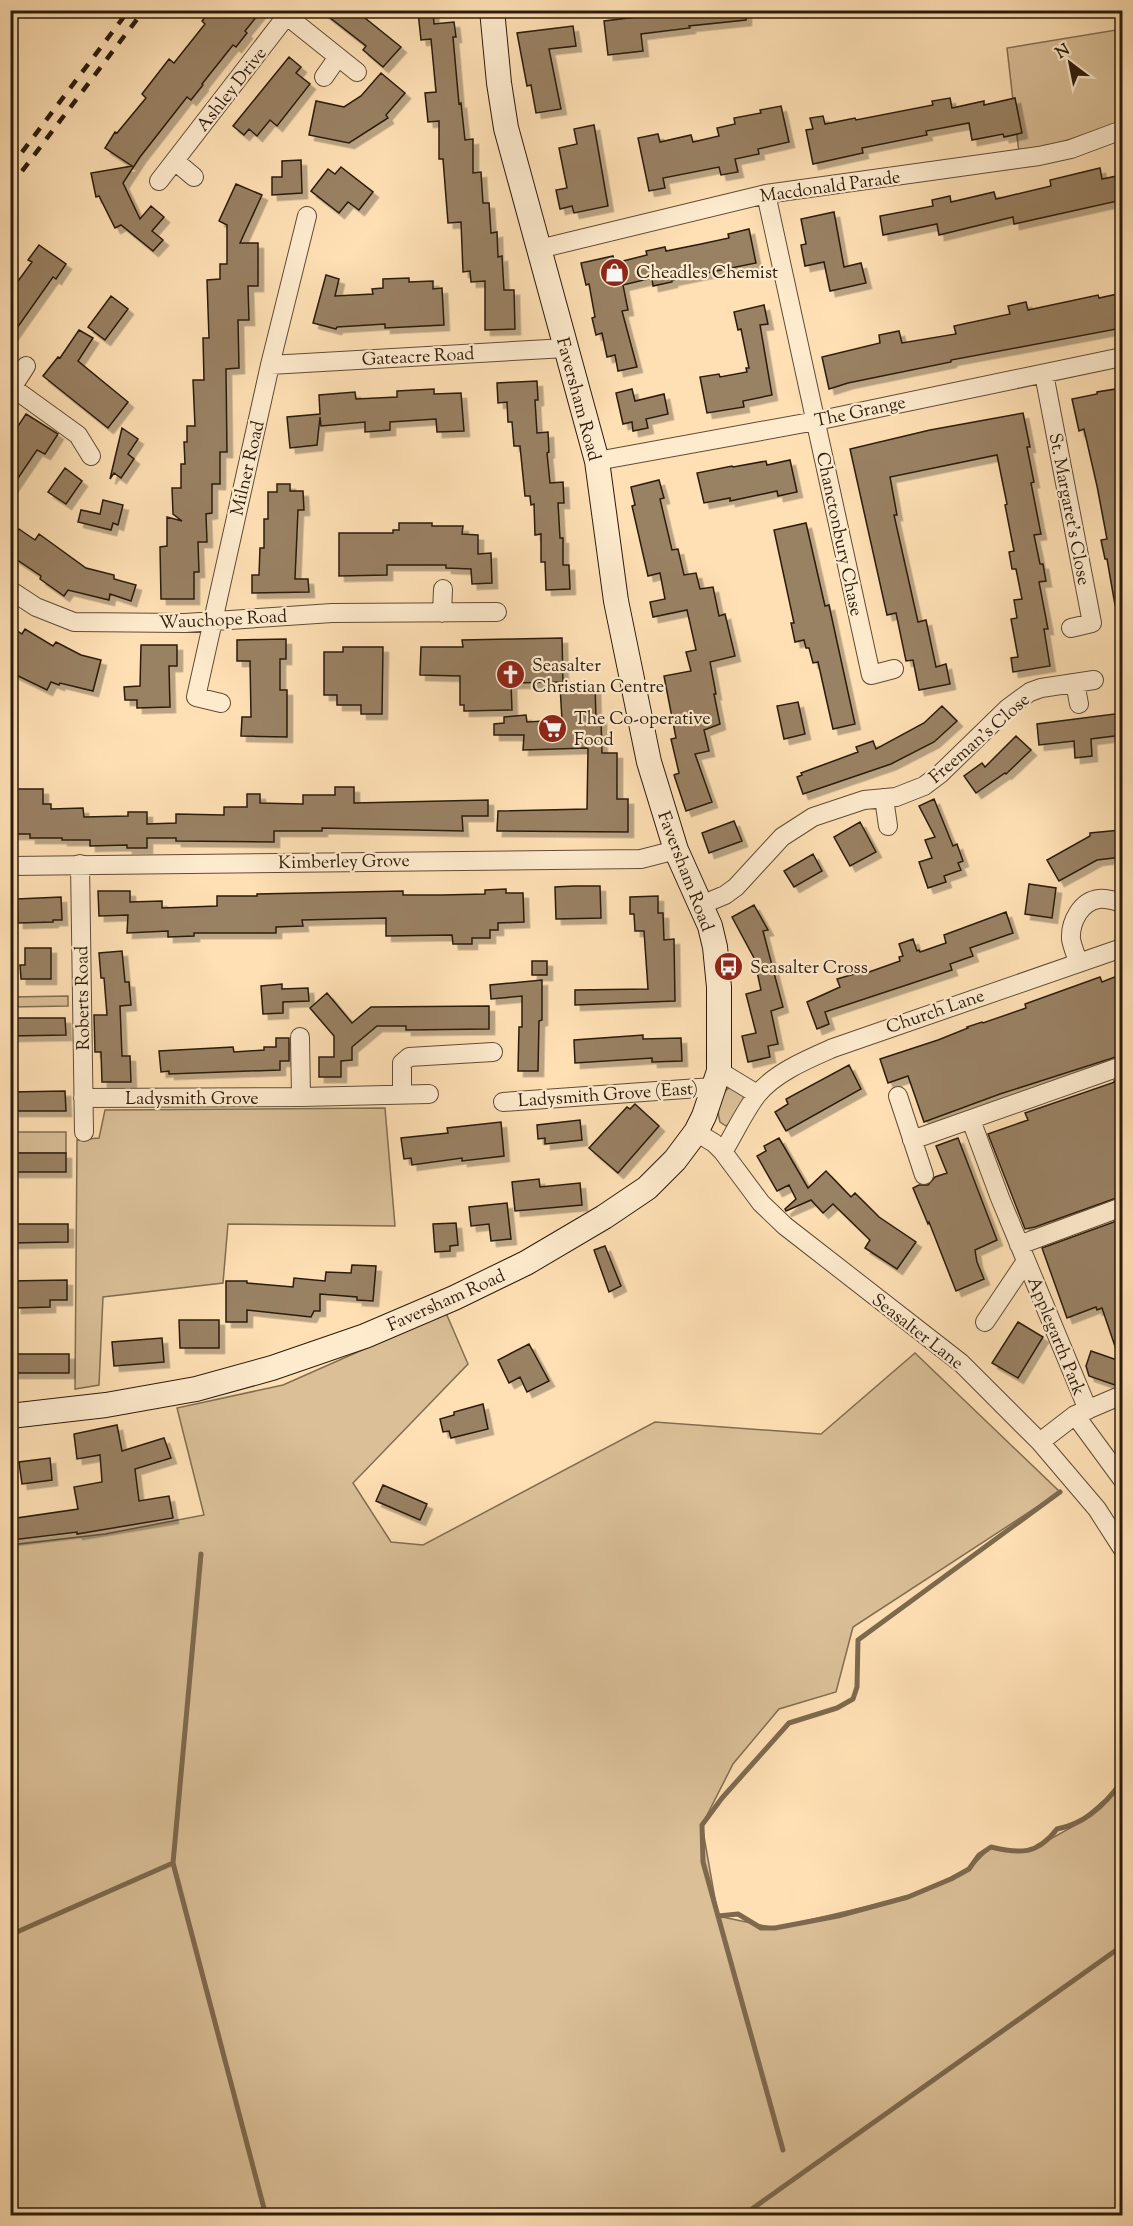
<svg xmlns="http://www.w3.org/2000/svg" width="1133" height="2226" viewBox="0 0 1133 2226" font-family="'Sorts Mill Goudy',serif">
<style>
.green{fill:#dabf97;stroke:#826d51;stroke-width:1.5}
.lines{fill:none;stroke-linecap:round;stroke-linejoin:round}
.stream{stroke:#7e694e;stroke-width:5}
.building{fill:#998163;stroke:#2b1b0b;stroke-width:1.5;filter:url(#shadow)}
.street-casing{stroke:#604c35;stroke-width:20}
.secondary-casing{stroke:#2b1b0b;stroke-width:26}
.street{stroke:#feebce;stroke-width:18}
.secondary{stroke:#feebce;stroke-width:24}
.rail{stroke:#2b1b0b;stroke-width:4.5;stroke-dasharray:10 10;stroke-linecap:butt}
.labels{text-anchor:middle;stroke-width:4.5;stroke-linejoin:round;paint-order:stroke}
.street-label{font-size:18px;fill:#2b1b0b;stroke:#feebce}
.poi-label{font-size:18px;fill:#2b1b0b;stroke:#feebce;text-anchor:start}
</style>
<defs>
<filter id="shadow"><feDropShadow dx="5.5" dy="5.5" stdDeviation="0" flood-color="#0004"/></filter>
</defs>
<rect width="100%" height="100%" fill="#fee0b4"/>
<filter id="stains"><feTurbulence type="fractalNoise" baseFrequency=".00333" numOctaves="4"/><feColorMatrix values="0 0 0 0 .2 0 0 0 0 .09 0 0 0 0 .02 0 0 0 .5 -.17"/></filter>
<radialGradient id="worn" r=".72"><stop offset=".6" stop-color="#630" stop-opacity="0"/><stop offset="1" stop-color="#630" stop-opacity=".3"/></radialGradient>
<path class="green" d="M1116 30 1122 41V122L1062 142 1019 153 1007 48Z
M68 996V1006L11 1007V997Z
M730 1087 744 1095 743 1100 730 1124 726 1126 720 1122C716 1110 719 1094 730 1087Z
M385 1108 395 1226 228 1224 223 1283 103 1297 99 1385 75 1389 77 1140 99 1138 105 1110Z
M10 1132H66V1153H11Z
M446 1313 468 1364 353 1483 391 1542 423 1545 655 1422 821 1434 915 1353 1060 1492 853 1627 836 1692 779 1709 733 1764 702 1825 718 1916 775 1928 908 1897 969 1869 991 1847 1027 1852 1074 1826 1117 1789 1122 1780V2215H11L10 1545 105 1534 204 1515 177 1408 283 1385Z"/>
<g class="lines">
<path class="stream" d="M201 1554 173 1863 266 2216
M718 1916 738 1914 761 1928H775L838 1916 908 1897 951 1879 969 1869 979 1855 991 1847C1020 1854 1037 1855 1057 1829 1085 1824 1106 1804 1122 1781
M10 1935 173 1863
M783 2150 703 1862 702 1825 722 1798 789 1723 837 1708 853 1699 857 1687 858 1640 1060 1492
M742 2216 1122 1946"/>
</g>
<path class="building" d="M211 10H262L245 31 247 33 236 47 233 45 202 84 203 85 191 100 187 97 140 157 123 183 140 219 151 206 164 217 152 231 163 240 153 251 121 225 115 228 99 196 96 197 91 173 132 166 105 148 115 132 117 133 146 98 142 94 169 59 174 63 205 24 202 21Z
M320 10H355L401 47 383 67 363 50 366 46Z
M433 10 434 24 454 22 456 37H453L459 104 461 103 465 140 473 139V173L481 172 483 203H489L491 233 497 232 498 257 502 256 504 290H514L515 329 485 330V281L471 282 470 271 463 272 461 222 448 223 443 159H439V121L428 122 425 93 436 92 431 39 421 40 418 12Z
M653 10H746V20L689 26 690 28 641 34 643 51 608 55 604 21 653 15Z
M573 26 576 46 549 49 561 109 536 113 531 85 527 86 517 33Z
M289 57 301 67 296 73 310 84 277 126 270 120 257 136 249 129 244 135 233 126Z
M381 73 405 93 386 115 388 118 349 143 309 135 316 101 344 107 361 96Z
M950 98 952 108 984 101V105L1015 98 1022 133 1004 137 1003 134 972 140 969 123 926 131 927 135 862 148 863 153 813 164 806 130 813 129 810 118 823 116 825 124 855 118 856 120 933 105 932 101Z
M781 106 789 142 758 149 759 154 735 159 738 172 721 175 719 167 663 178 665 188 649 191 638 138 658 134 660 142 691 135 693 142 719 136 717 128 735 124 734 118 761 113 760 110Z
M594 125 608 206 574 213 572 206 560 209 556 190 567 188 559 148 577 144 574 129Z
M301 160 302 193 272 195V177H282V161Z
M341 167 373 192 359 210 348 202 339 213 311 191 328 169 335 174Z
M1100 168 1102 179 1122 175V200L1014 224 1013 217 939 235 937 224 883 235 880 216 933 206 932 200 950 196 951 202 994 192 996 199 1051 186 1050 180Z
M236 184 262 195 240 243H258V286H248L249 320H238L239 368 226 369 227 452H220V484H212V513L206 514 207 542H198L199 572H194V599H161L160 547 167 546V517L182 521 173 514 172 488H181V464H185L184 442H187V426H195L193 380H204L203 338H209L207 280 220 279V264H227V225L219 221Z
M834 212 844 267 861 263 866 283 830 291 824 262 805 266 801 245 806 244 801 219Z
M749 229 756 263 672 280V282L653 286 652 278 623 285 628 310 622 311 637 367 618 371 615 355 607 357 602 333 596 335 592 318 595 317 589 284 586 285 581 263 613 256 615 263 647 255 646 251 665 247 666 251 701 244 729 238 728 234Z
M39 245 66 264 56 279 53 277 10 338V292L32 262 28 260Z
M326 275 339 279 335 296 373 294 372 289 383 288V279L409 278V282L433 281V289L442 288 444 325 385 328V324L337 327 336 329 313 323Z
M1122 293V328L951 360V362L848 383 829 389 822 357 880 343 879 335 899 331 902 343 956 334 954 326 1010 314 1008 306 1026 302 1028 310 1098 295 1099 298Z
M111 296 128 309 105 340 88 327Z
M764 305 768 324 760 325 772 395 743 401 744 407 707 413 700 377 719 374 720 377 747 372 746 368H749L741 329 738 330 734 312Z
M79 330 93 338 78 361 128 402 108 428 43 376 58 357 60 358Z
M537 381 538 400H535L537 433 548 432 549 452 547 453 550 483 563 482 564 503H558L560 538H563V565H569L570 589 546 590 545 562H541V534L535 535 534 504 531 505 530 496H525L520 446H514L512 422H508L507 402 498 403 497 383Z
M1122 388V605H1115L1107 559H1105L1101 540 1107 539 1097 486 1084 429 1079 431 1072 399 1097 394V392Z
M434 389V394L461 393 464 431 437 432 436 419 390 422V430L365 432V422L321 426 320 417 317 445 290 448 287 417 320 414 319 395 355 392 356 399 397 397V391Z
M632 389 635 401 664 394 668 414 646 419 648 428 633 431 632 422 623 424 616 393Z
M1023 413 1030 447H1027L1034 482 1031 483 1041 534 1034 535 1040 564H1043L1046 581 1039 582 1048 629H1044L1050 666 1013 672 1011 658 1018 657 1011 619 1017 618 1014 600 1022 599 1016 569H1012L1009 552 1014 551 1005 505 1007 504 997 455 890 477 897 515H894L918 622 926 620 936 667 946 664 950 684 919 690 913 660 906 661 896 613 887 615 850 449 930 430Z
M26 414 58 434 45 454 37 450 10 490V438Z
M122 428 138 439 128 454 134 459 121 478 114 473 110 479Z
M790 460 797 492 778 496 777 491 730 501V498L704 503 697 473 732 466 733 467 766 461 767 465Z
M65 468 82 481 66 504 48 492Z
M659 480 664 498 660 499 672 550 678 549 684 575 696 573 700 589 713 587 719 616 725 614 735 656 710 662 716 694H714L720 724 704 730 709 751 695 754 712 802 686 811 674 775 679 773 671 739 676 738 664 676 691 671 686 652 696 650 687 610 653 617 650 602 665 599 660 573 648 576 632 506 635 505 631 487Z
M277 484H290V491H303L304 510H298L295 579H308L309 592 252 593V575H259L260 548H264V519H268V492H277Z
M103 500 123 505 118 525 113 523 111 530 78 522 81 510 100 514Z
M399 523H432V526H463L462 534 478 535V554L491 553 492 583 472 584 471 569 446 568V565H387V575L339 576V533H393V530H399Z
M806 523 825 606 829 605 855 724 833 729 818 662 813 663 809 648H806L804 640 795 642 791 623H794L774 530Z
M19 529 35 540 39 534 86 568 114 575V579L136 585 131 601 110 594 109 600 68 590 64 596 40 579 41 576 10 555V541Z
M10 626 22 634 25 629 53 646 56 642 81 655 101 660 93 691 60 683 59 685 51 682 47 690 10 672Z
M562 638 563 682 511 683 512 710 464 711V705H460V676L420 675 421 647H463L462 640Z
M286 639V659H280V690H287V737L241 736 242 717H251L250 661H237V640Z
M141 645H177V666H169L170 707 137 708V700H125L124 687 140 686Z
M343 647H383L382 714H361V705H337V695H324V652H343Z
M595 684 596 719 601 718 602 753H617V799H628V832L497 831 498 811 587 809 588 748 523 750 524 735H494V724L504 723V717L526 715 527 722 562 720 560 686Z
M798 702 805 734 784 739 777 706Z
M942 706 957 721 934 742 891 764 803 794 797 777 802 775 801 773 858 752 856 747 873 741 876 749 924 723Z
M1122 713V735L1091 739 1092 756 1075 758 1074 741 1039 745 1037 724Z
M1016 736 1031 750 1006 774 1005 773 976 793 964 776 982 763 985 767Z
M335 787H354V803L488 800V816H462L463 831 322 828V831H274V842L176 841V838H147V848H127V845L90 846V840H62V838H30V834H10V789H43V804H51V809L83 808 84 817 128 816V812H147V824L176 823V814L224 815V807H247V794H260V803L303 804V795H335Z
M934 799 953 846 957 844 963 861 958 863 961 870 944 876 946 882 928 888 919 862 932 858 925 840 935 837 919 806Z
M734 821 742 841 709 853 702 833Z
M860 822 876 852 850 866 834 837Z
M1120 830 1122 857 1097 860 1059 881 1047 860 1090 836V833Z
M813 854 822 871 794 887 784 871Z
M1029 884 1056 888 1052 918 1025 914Z
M574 886H600L601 918 556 919 555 887Z
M506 889V893H523L524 922 498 923V930H490V938H472V944H453L452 935 386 936V918L302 920 303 926 276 927V933H194V936L168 937V931L127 933 128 915 99 916 98 891H130V902L162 901V908L217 906V896H257V894L403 891V895H443L485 894V890Z
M658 896V913H663L664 940 674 939 675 1001 575 1005V990L648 989 644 931H635L634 914H630V897Z
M61 897 62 920H53V922L18 923 17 899Z
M754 905 768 930 763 931 783 1007 771 1011 778 1044 768 1046 770 1057 748 1062 742 1036 756 1033 746 994 761 990 754 958 732 917Z
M1006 912 1013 933 970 948 973 956 950 964 952 970 825 1012 829 1024 817 1029 807 1002 840 987 837 979 868 970 869 972 900 961 899 957 903 956 899 944 913 939 917 951 919 950 920 952 946 943 944 935Z
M25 948H51V979H21L20 965H25Z
M122 951 125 982H129L131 1005 120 1006 122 1056H130L131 1082H102L101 1052H95L94 1015H107L104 978H101L99 953Z
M532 961H547V975H532Z
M1122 974V1055L1000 1094 924 1122 908 1076 888 1083 880 1059 938 1040 968 1028 967 1027 982 1022 983 1023 1026 1008 1025 1004 1100 977 1102 982Z
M542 980V1020L539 1021 538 1071H518L519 1027H522V996L491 999 490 985Z
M282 984V989L308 988 309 1001 283 1002V1013L263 1014 261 986Z
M327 993 352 1023 371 1007 489 1006V1029L406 1030V1026H377L352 1047V1060L341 1061V1077H319V1057H334V1036L310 1008Z
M10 1018H65L66 1035 10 1036Z
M643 1035V1039L681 1038 682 1061 652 1062V1058L575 1063 574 1040Z
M276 1038H289V1061H280V1070L169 1074V1071L161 1072 159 1051 233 1047 234 1052 264 1050V1047H276Z
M849 1065 861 1089 786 1131 775 1112 788 1104 786 1099Z
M1122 1078V1144L1117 1145 1122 1160V1196L1035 1227 1025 1229 988 1134 1028 1120 1025 1113 1115 1082 1114 1081Z
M65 1091 66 1111H10V1092Z
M635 1104 659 1126 618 1173 589 1148 627 1107 630 1109Z
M580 1120 582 1140 545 1144V1138L538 1139 537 1125Z
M501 1122 504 1156 462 1161V1158L412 1165 411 1158 404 1159 401 1138 448 1133 447 1128Z
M779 1138 808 1188 826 1171 851 1197 855 1193 879 1217 916 1242 897 1269 865 1248 870 1240 833 1204 823 1213 811 1200 786 1211 785 1209 796 1199 789 1185 777 1191 757 1156 766 1151 764 1146Z
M958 1138 997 1240 975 1250 977 1262 984 1279 956 1291 929 1222 928 1224 913 1188 919 1185H928L935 1177 947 1173 936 1146Z
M10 1153H66V1172H10Z
M539 1179 540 1187 580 1183 582 1205 515 1211 512 1182Z
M507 1203 511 1239 491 1241 489 1224 471 1226 469 1207Z
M1122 1219V1361H1120L1121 1367 1115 1385 1089 1376 1086 1366 1091 1351 1120 1361 1102 1308 1097 1310 1096 1307 1067 1318 1042 1248Z
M456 1223 458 1245 450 1246V1251L435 1252 433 1224Z
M10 1224H68V1242L10 1243Z
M605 1246 621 1286 609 1292 594 1250Z
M352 1265 376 1266 373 1301 357 1300V1297L320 1294V1311H314L311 1317 247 1310V1322H226V1281H247V1283L293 1287 294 1278 325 1281 326 1272 351 1273Z
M67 1280V1300H50V1307L16 1308V1300L10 1301V1281Z
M179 1320H219V1348H180Z
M1018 1322 1043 1337 1018 1378 992 1363Z
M162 1338 164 1362 114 1366 112 1342Z
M529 1344 549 1381 527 1392 520 1377 509 1383 498 1360Z
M10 1354H69V1373H10Z
M483 1404 488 1429 451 1438 449 1431 443 1432 440 1419 454 1415V1412Z
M117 1425 122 1451 164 1438 171 1458 135 1469 139 1501 169 1496 173 1518 77 1534V1532L12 1540 10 1519 78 1509 74 1487 102 1482 100 1455 77 1459 74 1434Z
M50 1458 52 1480 22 1484 19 1462Z
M383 1485 427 1504 420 1520 376 1501Z"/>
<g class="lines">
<defs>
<path id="street" d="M287 16 357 72
M324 77 338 57
M175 161 194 177
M159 181 291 10
M766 194 871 675 894 669
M539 249 766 194 1039 156 1071 149 1122 130
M270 365 566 348
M1044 374 1092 623 1071 628
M13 388 78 435 91 456
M10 391 26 366
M597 461 816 421 1122 357
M10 590 36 607 74 622 185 623 332 613 497 612
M442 613 443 589
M1075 683 1079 704
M221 703 196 697 270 365 307 216
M884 798 888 826
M80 864 84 1132
M10 866 641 859 676 850
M701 905 725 895 736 887 782 837 813 817 864 800 896 797 924 786 940 774 1008 708 1030 692 1041 688 1094 680
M1078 962C1076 955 1072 946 1071 939 1070 922 1081 901 1099 899 1107 898 1115 901 1122 903
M300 1037 301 1097
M719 1071 757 1094
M402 1095V1063L409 1057 493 1052
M898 1096 924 1175
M83 1098 301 1097 429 1094
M503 1102 713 1087
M971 1120 1000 1198 1088 1410
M696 1132 714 1143 723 1152 761 1203 785 1226 961 1363 1040 1442 1097 1509 1122 1548
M912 1140 1122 1066
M723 1152C734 1134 744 1112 757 1095 774 1073 808 1059 833 1048L1122 948
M1019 1245 1122 1207
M985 1322 1026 1261
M1075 1415 1122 1479
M1040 1442 1075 1415 1122 1395"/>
<path id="secondary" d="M10 1416 106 1405 196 1389 272 1368 365 1336 454 1298 526 1263 604 1217 647 1188 675 1160 696 1132 704 1116 719 1071V987L715 947 710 926 676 850 649 762 616 601 597 461 506 128 499 83 492 10"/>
</defs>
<use href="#street" class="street-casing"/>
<use href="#secondary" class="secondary-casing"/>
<use href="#street" class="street"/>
<use href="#secondary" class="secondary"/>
<path class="rail" d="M10 168 129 10
M10 187 144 10"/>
</g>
<defs>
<symbol id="shop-disc" viewBox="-11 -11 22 22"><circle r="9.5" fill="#8f2418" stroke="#feebce"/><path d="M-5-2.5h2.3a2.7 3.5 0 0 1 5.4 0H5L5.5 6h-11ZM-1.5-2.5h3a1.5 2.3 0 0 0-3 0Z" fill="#fff"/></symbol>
<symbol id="church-disc" viewBox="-11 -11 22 22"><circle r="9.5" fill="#8f2418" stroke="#feebce"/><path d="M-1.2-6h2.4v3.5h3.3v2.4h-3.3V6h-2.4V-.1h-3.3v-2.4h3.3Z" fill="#fff"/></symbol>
<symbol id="supermarket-disc" viewBox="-11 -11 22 22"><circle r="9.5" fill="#8f2418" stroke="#feebce"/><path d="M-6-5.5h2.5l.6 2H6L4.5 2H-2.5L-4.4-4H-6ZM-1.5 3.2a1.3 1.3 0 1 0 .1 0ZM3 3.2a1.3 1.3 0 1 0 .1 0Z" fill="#fff"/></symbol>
<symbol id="bus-disc" viewBox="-11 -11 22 22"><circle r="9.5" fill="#8f2418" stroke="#feebce"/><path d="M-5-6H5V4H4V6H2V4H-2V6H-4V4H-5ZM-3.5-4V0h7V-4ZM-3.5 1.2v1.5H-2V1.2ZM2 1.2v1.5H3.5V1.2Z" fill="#fff"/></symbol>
</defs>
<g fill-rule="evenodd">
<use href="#shop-disc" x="598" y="256" width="33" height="33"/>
<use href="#church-disc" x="494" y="658" width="33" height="33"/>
<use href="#supermarket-disc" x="536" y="712" width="33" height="33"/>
<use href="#bus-disc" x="712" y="950" width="33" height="33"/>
</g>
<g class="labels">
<g class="street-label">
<text transform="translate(231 89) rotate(-52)" y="6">Ashley Drive</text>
<text transform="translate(830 186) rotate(-8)" y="6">Macdonald Parade</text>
<text transform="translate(418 356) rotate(-3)" y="6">Gateacre Road</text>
<text transform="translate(579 399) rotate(75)" y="6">Faversham Road</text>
<text transform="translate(860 411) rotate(-12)" y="6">The Grange</text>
<text transform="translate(247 468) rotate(-77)" y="6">Milner Road</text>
<text transform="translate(1070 509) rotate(79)" y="6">St. Margaret's Close</text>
<text transform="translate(840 534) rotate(78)" y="6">Chanctonbury Chase</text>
<text transform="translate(223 619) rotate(-3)" y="6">Wauchope Road</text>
<text transform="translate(979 738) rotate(-41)" y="6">Freeman's Close</text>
<text transform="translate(344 861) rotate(-1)" y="6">Kimberley Grove</text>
<text transform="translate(686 871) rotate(69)" y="6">Faversham Road</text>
<text transform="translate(82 998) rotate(-91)" y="6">Roberts Road</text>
<text transform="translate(935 1011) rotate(-19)" y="6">Church Lane</text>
<text transform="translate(608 1094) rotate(-4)" y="6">Ladysmith Grove (East)</text>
<text x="192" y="1104">Ladysmith Grove</text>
<text transform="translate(446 1300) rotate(-24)" y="6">Faversham Road</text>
<text transform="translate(918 1331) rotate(38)" y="6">Seasalter Lane</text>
<text transform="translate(1057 1336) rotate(68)" y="6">Applegarth Park</text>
</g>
<g class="poi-label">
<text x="636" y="278">Cheadles Chemist</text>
<text x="532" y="671">Seasalter<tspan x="532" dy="21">Christian Centre</tspan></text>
<text x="574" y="724">The Co-operative<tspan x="574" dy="21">Food</tspan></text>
<text x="750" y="973">Seasalter Cross</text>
</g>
</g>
<rect width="1133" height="2226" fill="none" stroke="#fee0b4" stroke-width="36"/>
<rect x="12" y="12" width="1109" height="2202" fill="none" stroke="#2b1b0b" stroke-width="3"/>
<rect x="18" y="18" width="1097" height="2190" fill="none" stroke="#2b1b0b" stroke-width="1.5"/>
<g transform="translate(1070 63) rotate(328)" stroke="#feebce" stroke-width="4.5" paint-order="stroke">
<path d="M0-4.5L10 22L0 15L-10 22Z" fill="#2b1b0b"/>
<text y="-9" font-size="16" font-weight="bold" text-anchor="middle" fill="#2b1b0b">N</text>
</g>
<rect width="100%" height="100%" filter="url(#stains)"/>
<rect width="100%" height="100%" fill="url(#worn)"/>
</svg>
